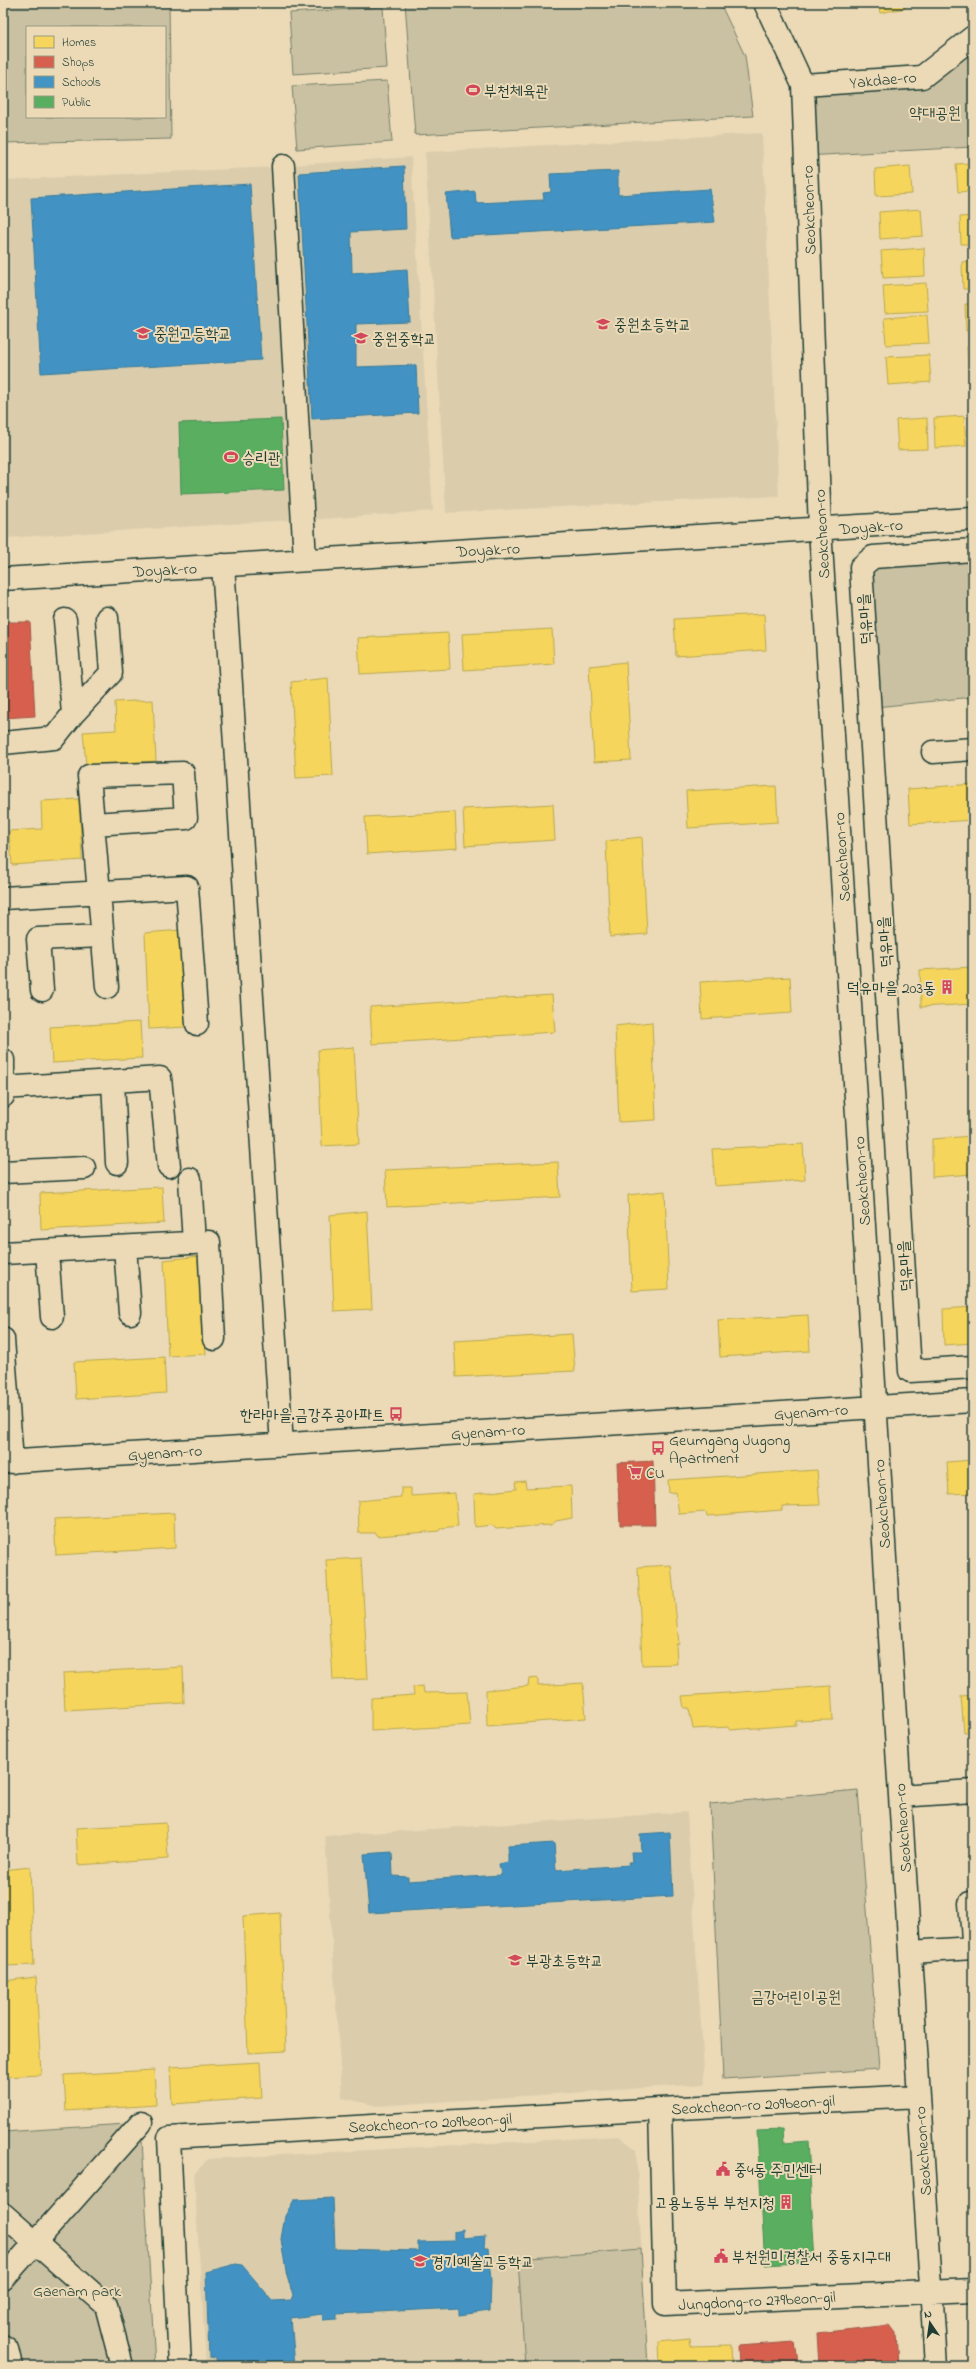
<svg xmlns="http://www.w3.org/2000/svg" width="976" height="2369" viewBox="0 0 976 2369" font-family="'Indie Flower','Poor Story',sans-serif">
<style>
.built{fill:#dbcdac}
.green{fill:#cac1a2;stroke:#747f6b;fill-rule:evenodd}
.homes{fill:#f6d55c;stroke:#b6a750}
.shops{fill:#d6604d;stroke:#9f5646}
.schools{fill:#4393c3;stroke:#387998}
.public{fill:#5aae61;stroke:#488c54}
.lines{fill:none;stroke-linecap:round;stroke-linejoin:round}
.minor-casing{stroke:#1f3d34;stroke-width:25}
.minor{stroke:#ecdab7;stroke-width:22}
.labels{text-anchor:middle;stroke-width:4;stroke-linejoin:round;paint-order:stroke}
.street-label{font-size:16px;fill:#1f3d34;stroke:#ecdab7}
.poi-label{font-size:16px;fill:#1f3d34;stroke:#ecdab7;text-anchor:start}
.park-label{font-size:16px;fill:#304a3f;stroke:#ecdab7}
</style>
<rect width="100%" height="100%" fill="#ecdab7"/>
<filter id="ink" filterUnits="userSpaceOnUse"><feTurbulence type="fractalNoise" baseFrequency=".025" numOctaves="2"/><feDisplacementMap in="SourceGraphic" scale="8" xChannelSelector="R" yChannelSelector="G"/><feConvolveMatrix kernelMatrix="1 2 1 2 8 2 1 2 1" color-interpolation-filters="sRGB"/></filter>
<g filter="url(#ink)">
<path class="built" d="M762 133 779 496 446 513 425 152Z
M411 157 433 511 309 520 291 165Z
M273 167 294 520 6 538 3 486V180Z
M687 1812 705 2084 378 2106 342 2098 325 1836Z
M619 2136 636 2149 648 2366H206L194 2174 208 2159Z"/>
<path class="green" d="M3 3H169L171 139 3 143ZM27 27H165V117H27Z
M405 3H720L745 56 753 116 415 135Z
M383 7 387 68 293 74 289 13Z
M973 37V147L805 156 803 85 922 77Z
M387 81 392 142 297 149 292 86Z
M973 559V697L876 707 871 568Z
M858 1790 879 2069 723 2079 710 1804Z
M141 2123 155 2366H3V2132Z
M641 2249 648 2366H525L518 2259Z"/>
<path class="homes" d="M878 3H904L905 8 880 13Z
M973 163V191L958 192 956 164Z
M910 166 912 194 876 196 875 169Z
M921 209 923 236 880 239 879 212Z
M973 216V244H961L960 217Z
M924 248 925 276 883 278 881 251Z
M973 261V289H963L962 262Z
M926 283 928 311 885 313 883 286Z
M965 304H973V331H966Z
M927 315 929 343 886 345 884 318Z
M967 347H973V374L969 375Z
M929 355 931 382 888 385 886 357Z
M964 416 966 446 935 448 934 418Z
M927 418 928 449 898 450 896 420Z
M764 614 766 650 676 656 674 619Z
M552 629 554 664 464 670 462 634Z
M448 633 450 669 360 674 358 638Z
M626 662 631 760 594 762 589 666Z
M328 678 333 776 296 778 291 682Z
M153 700 156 761 86 765 83 732 116 730 115 702Z
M973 784V820L910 824 908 789Z
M776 786 778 822 688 828 686 791Z
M79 799 82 860 12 865 9 831 42 829 41 801Z
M553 804 555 840 465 846 463 809Z
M455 812 457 848 367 854 365 817Z
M642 837 647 934 610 937 606 841Z
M181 930 186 1027 149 1029 145 933Z
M973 967V1004L921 1007 920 970Z
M790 977 792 1013 702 1019 700 982Z
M552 995 555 1032 372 1044 370 1007Z
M140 1022 142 1058 52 1063 50 1027Z
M652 1022 656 1120 619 1122 615 1026Z
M354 1047 359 1144 322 1146 318 1050Z
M973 1136V1174L932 1177V1139Z
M803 1144 805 1180 715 1186 712 1149Z
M558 1162 560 1197 387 1207 385 1170Z
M162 1187 164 1223 41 1230 40 1193Z
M665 1191 669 1289 632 1291 628 1195Z
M367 1211 372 1309 334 1311 330 1215Z
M201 1256 206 1354 168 1356 164 1260Z
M973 1307V1343L944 1345 943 1309Z
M808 1315 810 1351 720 1357 718 1320Z
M572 1334 575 1371 456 1377 454 1341Z
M164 1357 166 1393 76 1399 74 1362Z
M973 1460V1493L949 1494 947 1462Z
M817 1470 820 1505 782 1506V1510L707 1516 706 1512 679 1514 676 1492 669 1493 668 1480Z
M525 1481 526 1488 571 1486 572 1518 556 1521 551 1525 496 1529 492 1525 475 1527 474 1494 516 1489 515 1482Z
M401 1488H411V1496L455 1493 458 1526 441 1528 439 1531 378 1536 376 1533H359L358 1501 401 1497Z
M174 1513 175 1548 56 1555 54 1519Z
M361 1558 368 1679 333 1680 326 1560Z
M671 1565 679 1644H676L677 1664 642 1665 638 1567Z
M183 1667 184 1703 65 1710 63 1673Z
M538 1678V1686L583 1683 586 1718 487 1726 486 1690 528 1686 529 1679Z
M423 1686 424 1693 467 1692 470 1725 371 1731V1698L414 1695 413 1687Z
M831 1686 833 1720 796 1721V1725L730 1730 729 1727 693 1729 689 1708H684L682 1696Z
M973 1695V1732L964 1733 961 1696Z
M166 1823 168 1859 78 1865 76 1828Z
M30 1867 34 1965 3 1966V1870Z
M280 1913 286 2051 248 2053 243 1916Z
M36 1977 41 2075 4 2077 3 1981Z
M260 2062 262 2098 172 2104 170 2067Z
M154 2070 156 2105 66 2111 64 2075Z
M690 2339 691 2346 731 2345 732 2366H660L659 2342Z"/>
<path class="shops" d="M3 622H30L35 716 4 718Z
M653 1461 655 1525H620L617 1463Z
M890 2325 896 2333 898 2366H819L817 2333Z
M795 2342 798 2363 815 2362V2366H739L738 2346Z"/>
<path class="schools" d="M404 166 406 229 351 232 352 273 407 269 410 322 356 324V367L416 365 418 413 312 419 299 173Z
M618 171V195L710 189 715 222 450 237 446 194 475 191 476 203 544 200 543 193 551 192 550 174Z
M250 184 261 360 41 373 31 198Z
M670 1832 673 1896 369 1913 364 1854 392 1852 393 1876 408 1877V1881L501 1875 499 1864 508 1862V1846L554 1843 556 1870 629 1865 628 1862H632L631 1852H641L640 1834Z
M333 2198 335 2249 418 2251V2242L454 2241V2231L463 2229V2238L485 2236 484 2248H488L491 2281 490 2311 459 2315V2308L337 2314V2319L323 2320 322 2314 291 2318 295 2366H217L216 2358 209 2357 206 2272 236 2264 242 2265 273 2301 291 2300 293 2295 286 2272 281 2239 285 2216 294 2200Z"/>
<path class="public" d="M281 419 284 490 181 494 179 423Z
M782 2130 783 2143 808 2141 815 2262 765 2265 757 2131Z"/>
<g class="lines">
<defs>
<path id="minor" d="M765 3 803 85 820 529 936 2366
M803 85 922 77 973 37
M283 166 305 560
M973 550 873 557 861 567 910 1371 973 1367
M223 565 282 1445
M3 579 973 519
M73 714 111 673 107 618
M3 743 54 738 73 714 65 620
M933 752 973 749
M93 824 186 818 183 773 89 776 107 987
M3 898 187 887 197 1024
M42 990 38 939 101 936
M3 1060V1096
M113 1081 117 1163
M3 1088 160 1078 169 1166
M3 1172 84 1168
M190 1179 194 1243
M125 1247 130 1313
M47 1251 52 1317
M3 1253 209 1242 214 1339
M3 1339 12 1462
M3 1462 973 1401
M900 1796 973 1791
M970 1903 973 1939
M910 1952 973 1948
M660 2109 665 2304 973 2290
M3 2214 106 2305 122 2366
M3 2279 141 2123
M3 2346 7 2349 11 2366
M180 2366 169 2138 660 2109 919 2096"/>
</defs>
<use href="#minor" class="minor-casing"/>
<use href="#minor" class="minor"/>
</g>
</g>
<defs>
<symbol id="stadium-bare" viewBox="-9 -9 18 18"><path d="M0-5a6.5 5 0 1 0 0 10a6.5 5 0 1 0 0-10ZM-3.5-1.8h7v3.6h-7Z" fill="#d1495b" stroke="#ecdab7" stroke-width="2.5" paint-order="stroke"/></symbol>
<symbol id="school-bare" viewBox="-9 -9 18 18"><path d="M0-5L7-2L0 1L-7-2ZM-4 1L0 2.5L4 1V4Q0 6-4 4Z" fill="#d1495b" stroke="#ecdab7" stroke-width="2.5" paint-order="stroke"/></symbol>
<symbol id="building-bare" viewBox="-9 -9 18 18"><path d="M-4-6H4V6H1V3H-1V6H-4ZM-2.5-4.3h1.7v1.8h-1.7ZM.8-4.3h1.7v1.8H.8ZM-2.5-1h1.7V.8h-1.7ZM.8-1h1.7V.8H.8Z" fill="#d1495b" stroke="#ecdab7" stroke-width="2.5" paint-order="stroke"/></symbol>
<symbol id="bus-bare" viewBox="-9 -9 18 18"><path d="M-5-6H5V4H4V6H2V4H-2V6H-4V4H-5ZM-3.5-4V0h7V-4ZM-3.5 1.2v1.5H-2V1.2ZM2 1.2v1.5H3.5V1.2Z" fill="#d1495b" stroke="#ecdab7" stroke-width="2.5" paint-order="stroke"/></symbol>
<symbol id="supermarket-bare" viewBox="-9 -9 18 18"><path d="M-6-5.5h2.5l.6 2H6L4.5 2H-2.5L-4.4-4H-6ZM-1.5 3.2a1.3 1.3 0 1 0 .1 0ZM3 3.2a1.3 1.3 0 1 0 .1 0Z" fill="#d1495b" stroke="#ecdab7" stroke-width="2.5" paint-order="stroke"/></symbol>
<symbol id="civic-bare" viewBox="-9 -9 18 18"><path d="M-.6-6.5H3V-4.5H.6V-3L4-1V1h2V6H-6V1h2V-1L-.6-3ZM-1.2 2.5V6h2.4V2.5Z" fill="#d1495b" stroke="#ecdab7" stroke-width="2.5" paint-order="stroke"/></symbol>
</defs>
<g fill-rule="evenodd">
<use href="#stadium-bare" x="463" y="80" width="20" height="20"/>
<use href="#school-bare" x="593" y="314" width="20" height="20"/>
<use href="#school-bare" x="133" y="323" width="20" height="20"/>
<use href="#school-bare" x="351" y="328" width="20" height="20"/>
<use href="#stadium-bare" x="221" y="447" width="20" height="20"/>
<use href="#building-bare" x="937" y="977" width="20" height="20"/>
<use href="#bus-bare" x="386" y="1404" width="20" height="20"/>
<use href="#bus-bare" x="648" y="1438" width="20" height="20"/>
<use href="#supermarket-bare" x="625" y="1462" width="20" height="20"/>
<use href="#school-bare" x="505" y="1950" width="20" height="20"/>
<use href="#civic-bare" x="713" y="2159" width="20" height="20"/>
<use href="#building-bare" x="776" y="2192" width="20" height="20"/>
<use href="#civic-bare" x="711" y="2246" width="20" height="20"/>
<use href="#school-bare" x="410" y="2251" width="20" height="20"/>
</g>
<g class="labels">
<g class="street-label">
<text transform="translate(883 79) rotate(-5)" y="6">Yakdae-ro</text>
<text transform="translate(808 210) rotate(-92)" y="6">Seokcheon-ro</text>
<text transform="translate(871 526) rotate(-4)" y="6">Doyak-ro</text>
<text transform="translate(821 534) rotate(-93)" y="6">Seokcheon-ro</text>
<text transform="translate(488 549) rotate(-3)" y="6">Doyak-ro</text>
<text transform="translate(165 569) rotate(-3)" y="6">Doyak-ro</text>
<text transform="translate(864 619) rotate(-94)" y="6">덕유마을</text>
<text transform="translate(841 857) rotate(-94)" y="6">Seokcheon-ro</text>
<text transform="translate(884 942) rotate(-94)" y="6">덕유마을</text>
<text transform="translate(861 1181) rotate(-94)" y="6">Seokcheon-ro</text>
<text transform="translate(904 1266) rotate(-94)" y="6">덕유마을</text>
<text transform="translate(811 1411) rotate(-4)" y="6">Gyenam-ro</text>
<text transform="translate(488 1431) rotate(-4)" y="6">Gyenam-ro</text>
<text transform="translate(165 1452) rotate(-4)" y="6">Gyenam-ro</text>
<text transform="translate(881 1504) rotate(-94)" y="6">Seokcheon-ro</text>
<text transform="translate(902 1828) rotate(-94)" y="6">Seokcheon-ro</text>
<text transform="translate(753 2104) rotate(-3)" y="6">Seokcheon-ro 209beon-gil</text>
<text transform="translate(430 2122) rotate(-3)" y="6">Seokcheon-ro 209beon-gil</text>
<text transform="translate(922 2151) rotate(-94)" y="6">Seokcheon-ro</text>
<text transform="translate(757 2300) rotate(-3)" y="6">Jungdong-ro 279beon-gil</text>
</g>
<g class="poi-label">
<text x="484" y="96">부천체육관</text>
<text x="614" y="330">중원초등학교</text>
<text x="154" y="339">중원고등학교</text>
<text x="372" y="344">중원중학교</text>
<text x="242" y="463">승리관</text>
<text x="936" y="993" text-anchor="end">덕유마을 203동</text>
<text x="385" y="1420" text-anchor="end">한라마을.금강주공아파트</text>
<text x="669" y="1445">Geumgang Jugong<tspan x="669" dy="18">Apartment</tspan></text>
<text x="646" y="1478">CU</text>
<text x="526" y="1966">부광초등학교</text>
<text x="734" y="2175">중4동 주민센터</text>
<text x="775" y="2208" text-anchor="end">고용노동부 부천지청</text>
<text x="732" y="2262">부천원미경찰서 중동지구대</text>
<text x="431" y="2267">경기예술고등학교</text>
</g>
<g class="park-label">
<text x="935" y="118">약대공원</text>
<text x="796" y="2002">금강어린이공원</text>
<text x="77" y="2296">Gaenam park</text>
</g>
</g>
<rect width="976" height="2369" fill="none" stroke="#ecdab7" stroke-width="16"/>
<rect x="8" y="8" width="960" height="2353" fill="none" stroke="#1f3d34" stroke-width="1.5" filter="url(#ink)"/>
<rect x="26" y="26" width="140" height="92" fill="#ecdab7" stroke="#9a9b83"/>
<rect x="34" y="36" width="20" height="12" fill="#f6d55c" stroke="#9a9b83"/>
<text x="62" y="46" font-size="12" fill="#1f3d34">Homes</text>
<rect x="34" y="56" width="20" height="12" fill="#d6604d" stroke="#9a9b83"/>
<text x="62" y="66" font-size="12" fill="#1f3d34">Shops</text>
<rect x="34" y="76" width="20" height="12" fill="#4393c3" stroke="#9a9b83"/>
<text x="62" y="86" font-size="12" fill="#1f3d34">Schools</text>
<rect x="34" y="96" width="20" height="12" fill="#5aae61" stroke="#9a9b83"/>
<text x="62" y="106" font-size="12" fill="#1f3d34">Public</text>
<g transform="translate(930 2323) rotate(347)" stroke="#ecdab7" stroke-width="3" paint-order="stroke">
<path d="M0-3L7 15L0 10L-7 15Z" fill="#1f3d34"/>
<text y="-6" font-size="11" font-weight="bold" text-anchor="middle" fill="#1f3d34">N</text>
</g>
</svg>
